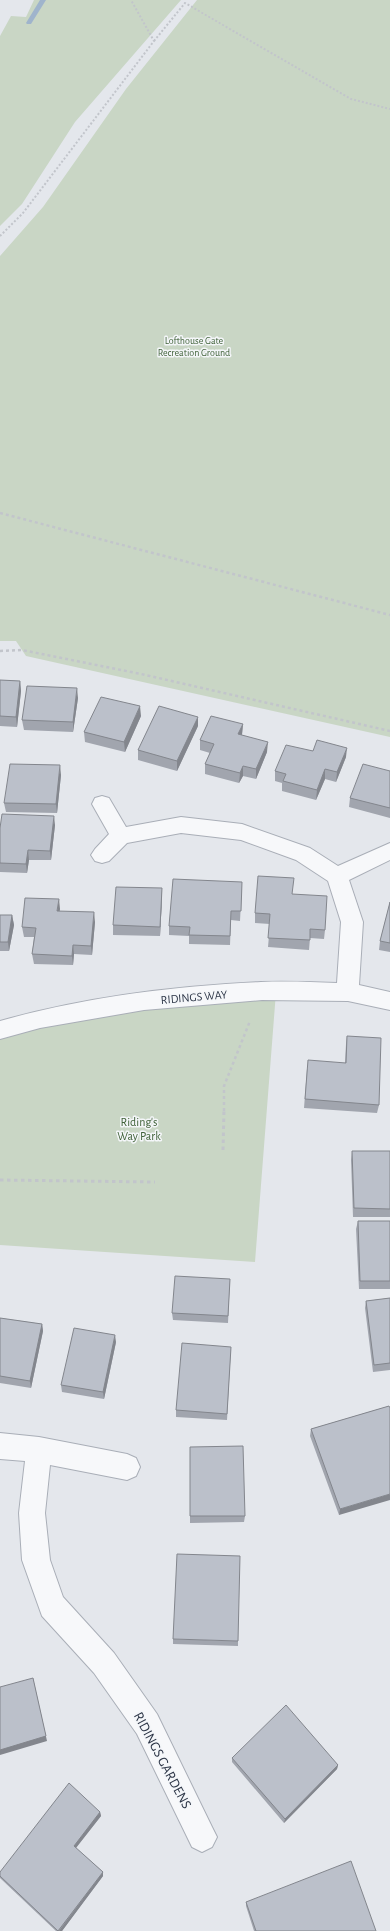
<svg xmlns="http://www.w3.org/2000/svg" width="390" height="1931" viewBox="0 0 390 1931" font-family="'Alegreya Sans',sans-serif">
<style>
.green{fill:#c9d6c5}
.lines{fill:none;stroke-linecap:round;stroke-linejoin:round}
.stream{fill:#9fb4cc;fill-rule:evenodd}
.minor-casing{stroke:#a9aeb7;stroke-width:2}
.path-far2{stroke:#c2c5cb;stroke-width:2;stroke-dasharray:2 2;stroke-linecap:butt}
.path-far1{stroke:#c2c5cb;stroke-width:2.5;stroke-dasharray:3 3;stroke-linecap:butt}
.path{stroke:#c2c5cb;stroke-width:3;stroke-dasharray:3.5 3.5;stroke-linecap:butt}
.minor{fill:#f7f8fa;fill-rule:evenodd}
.wall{fill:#a1a5ae}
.shaded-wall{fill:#83868d}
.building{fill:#bbc0ca;stroke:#83868d}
.labels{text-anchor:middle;stroke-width:3;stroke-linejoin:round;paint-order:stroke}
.far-park-label{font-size:10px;fill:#3f6138;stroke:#f4f6f9}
.street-label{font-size:12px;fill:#2b3445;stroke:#f4f6f9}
.park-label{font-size:12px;fill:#3f6138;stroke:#f4f6f9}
.near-street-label{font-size:14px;fill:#2b3445;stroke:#f4f6f9}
</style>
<rect width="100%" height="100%" fill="#e4e7ec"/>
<path class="green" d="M34 0H181L75 122 22 204 0 226V36L11 16 26 17Z
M197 0H390V737L26 656 16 641H0V256L43 207 126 89Z
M276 992 255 1262 0 1245V1030L40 1019Z"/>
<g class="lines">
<path class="stream" d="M40 0H46L31 24H27L26 23Z"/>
<defs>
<path id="minor" d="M102 796 109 798 126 827 181 817 242 824 310 848 338 866 390 843V860L349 880 363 922 359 985 390 992V1010L348 1001 262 1000 144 1010 40 1028 0 1039V1021C85 997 174 986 261 982 287 981 312 982 337 983L341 922 328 881 296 860 241 840 181 833 127 843 109 861 102 863 95 861 91 855 95 849 109 834 92 804 95 798Z
M0 1433 39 1437 127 1454 136 1458 140 1467 136 1476 127 1480 50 1465 45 1513 50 1560 63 1597 114 1653 157 1714 212 1827 217 1837 212 1847 202 1852 192 1847 137 1734 94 1673 42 1616 22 1560 19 1513 25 1461 0 1459Z"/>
</defs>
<use href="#minor" class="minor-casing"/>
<path class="path-far2" d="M154 41 185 3 351 99 390 109
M0 236 23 213 154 41 131 0"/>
<path class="path-far1" d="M0 513 390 615
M0 651 22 650 141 674 390 731
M224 1111V1086L250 1021"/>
<path class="path" d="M223 1150 224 1110
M0 1180 155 1182"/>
<use href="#minor" class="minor"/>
</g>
<path class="wall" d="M0 680 20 681 21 691 17 727 0 726Z
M78 698 73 732 24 730 22 720Z
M141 716 125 752 85 742 84 732Z
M243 724 242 735 267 752 256 779 243 776 239 783 205 774V764L210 753 200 750V740Z
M198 726 177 771 138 760V750Z
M313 751 346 757 336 782 325 779 316 800 282 791V783L275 781V771Z
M390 771V818L349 807 350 798Z
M61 775 57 813 6 812 4 803Z
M55 825 51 860H29L27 873 0 872V828Z
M242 882 240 921 231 920 230 945 189 944V936L169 935V926Z
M162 888V898L160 936 113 935V925Z
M292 894 325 930 324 939 310 938 309 950 268 947 270 924 255 923V913Z
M390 902V952L379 950 380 941Z
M60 909 59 911 95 922 92 955 74 954 73 965 34 964 32 954 34 937H24L22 927Z
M0 915H12L14 925 9 951H0Z
M347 1036 379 1105 377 1113 304 1108 307 1069 345 1063 346 1044Z
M352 1151H390V1217H353L351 1160Z
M358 1221H390V1289H359L356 1229Z
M230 1279 228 1323 173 1320 172 1313Z
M390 1298V1370L373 1372 365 1308 366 1301Z
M0 1318 42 1324 43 1331 31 1388 0 1383Z
M116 1342 104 1399 62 1392 61 1385Z
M231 1347 227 1420 176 1417V1410Z
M389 1406 339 1515 310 1436 311 1429Z
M190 1447 245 1516 244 1522 190 1523Z
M173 1639 238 1641V1646L173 1644Z
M232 1758 338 1765 337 1769 284 1823 232 1762Z
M100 1812 101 1816 76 1848 103 1872V1876L62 1931H56L0 1878V1872Z
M246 1902 376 1931H254L246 1906Z"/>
<path class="shaded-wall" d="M20 681 21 691 17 727 16 717Z
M77 688 78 698 73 732V722Z
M140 706 141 716 125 752 124 742Z
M198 717V726L177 771V761Z
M243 724 242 734 238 744V734Z
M268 742 267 752 256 779V769Z
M347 748 346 757 336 782 337 772Z
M60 765 61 775 57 813 56 804Z
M243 766V776L239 783 240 773Z
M325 769V779L316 800 317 790Z
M54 816 55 825 51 860 50 851Z
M28 850 29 860 27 873 26 864Z
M162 888V898L160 936V927Z
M59 899 60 909 58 921 57 911Z
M94 912 95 922 92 955 91 946Z
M12 915 14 925 9 951 8 942Z
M73 945 74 954 73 965 72 956Z
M42 1324 43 1331 31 1388 30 1381Z
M115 1335 116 1342 104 1399 103 1392Z
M390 1494V1500L339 1515 340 1509Z
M33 1678 47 1741 0 1755V1750Z
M338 1765 337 1769 284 1823 285 1819Z
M100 1812 101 1816 75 1849 74 1846Z
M103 1872V1876L62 1931H59Z"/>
<path class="building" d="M0 680 20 681 16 717 0 716Z
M27 686 77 688 73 722 22 720Z
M101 697 140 706 124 742 84 732Z
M159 706 198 717 177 761 138 750Z
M211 716 243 724 238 734 268 742 256 769 243 766 240 773 205 764 214 744 200 740Z
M317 740 347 748 337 772 325 769 317 790 283 781 286 774 275 771 286 745 313 751Z
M10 764 60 765 56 804 4 803Z
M363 764 390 771V808L350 798Z
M2 814 54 816 50 851 28 850 26 864 0 863V828Z
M258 876 294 878 292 894 327 896 325 930 310 929V940L268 938 270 914 255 913Z
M173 879 242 882 241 911H231L230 936 189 935 190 927 169 926Z
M116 887 162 888 160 927 113 925Z
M25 898 59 899 57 911 94 912 91 946 73 945 72 956 32 954 36 928 22 927Z
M390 902V943L380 941Z
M0 915H12L8 942H0Z
M347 1036 381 1038 379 1105 305 1099 308 1060 346 1063Z
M352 1151H390V1209L354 1208Z
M358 1221H390V1281H360Z
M175 1276 230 1279 228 1316 172 1313Z
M390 1298V1363L374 1365 366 1301Z
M0 1318 42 1324 30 1381 0 1376Z
M74 1328 115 1335 103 1392 61 1385Z
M182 1343 231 1347 227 1414 176 1410Z
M389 1406 390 1408V1494L340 1509 311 1429Z
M243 1446 245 1516H190V1447Z
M177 1554 240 1556 238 1641 173 1639Z
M33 1678 46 1736 0 1750V1687Z
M286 1705 338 1765 285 1819 232 1758Z
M69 1783 100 1812 74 1846 103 1872 58 1931 0 1876V1872Z
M351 1861 376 1931H256L246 1902Z"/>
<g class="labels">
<g class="far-park-label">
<text x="194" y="344">Lofthouse Gate<tspan x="194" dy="12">Recreation Ground</tspan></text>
</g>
<g class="street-label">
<text transform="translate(194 997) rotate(-5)" y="4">RIDINGS WAY</text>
</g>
<g class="park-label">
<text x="139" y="1126">Riding's<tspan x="139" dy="14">Way Park</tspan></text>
</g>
<g class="near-street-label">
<text transform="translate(163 1760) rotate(62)" y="5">RIDINGS GARDENS</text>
</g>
</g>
</svg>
